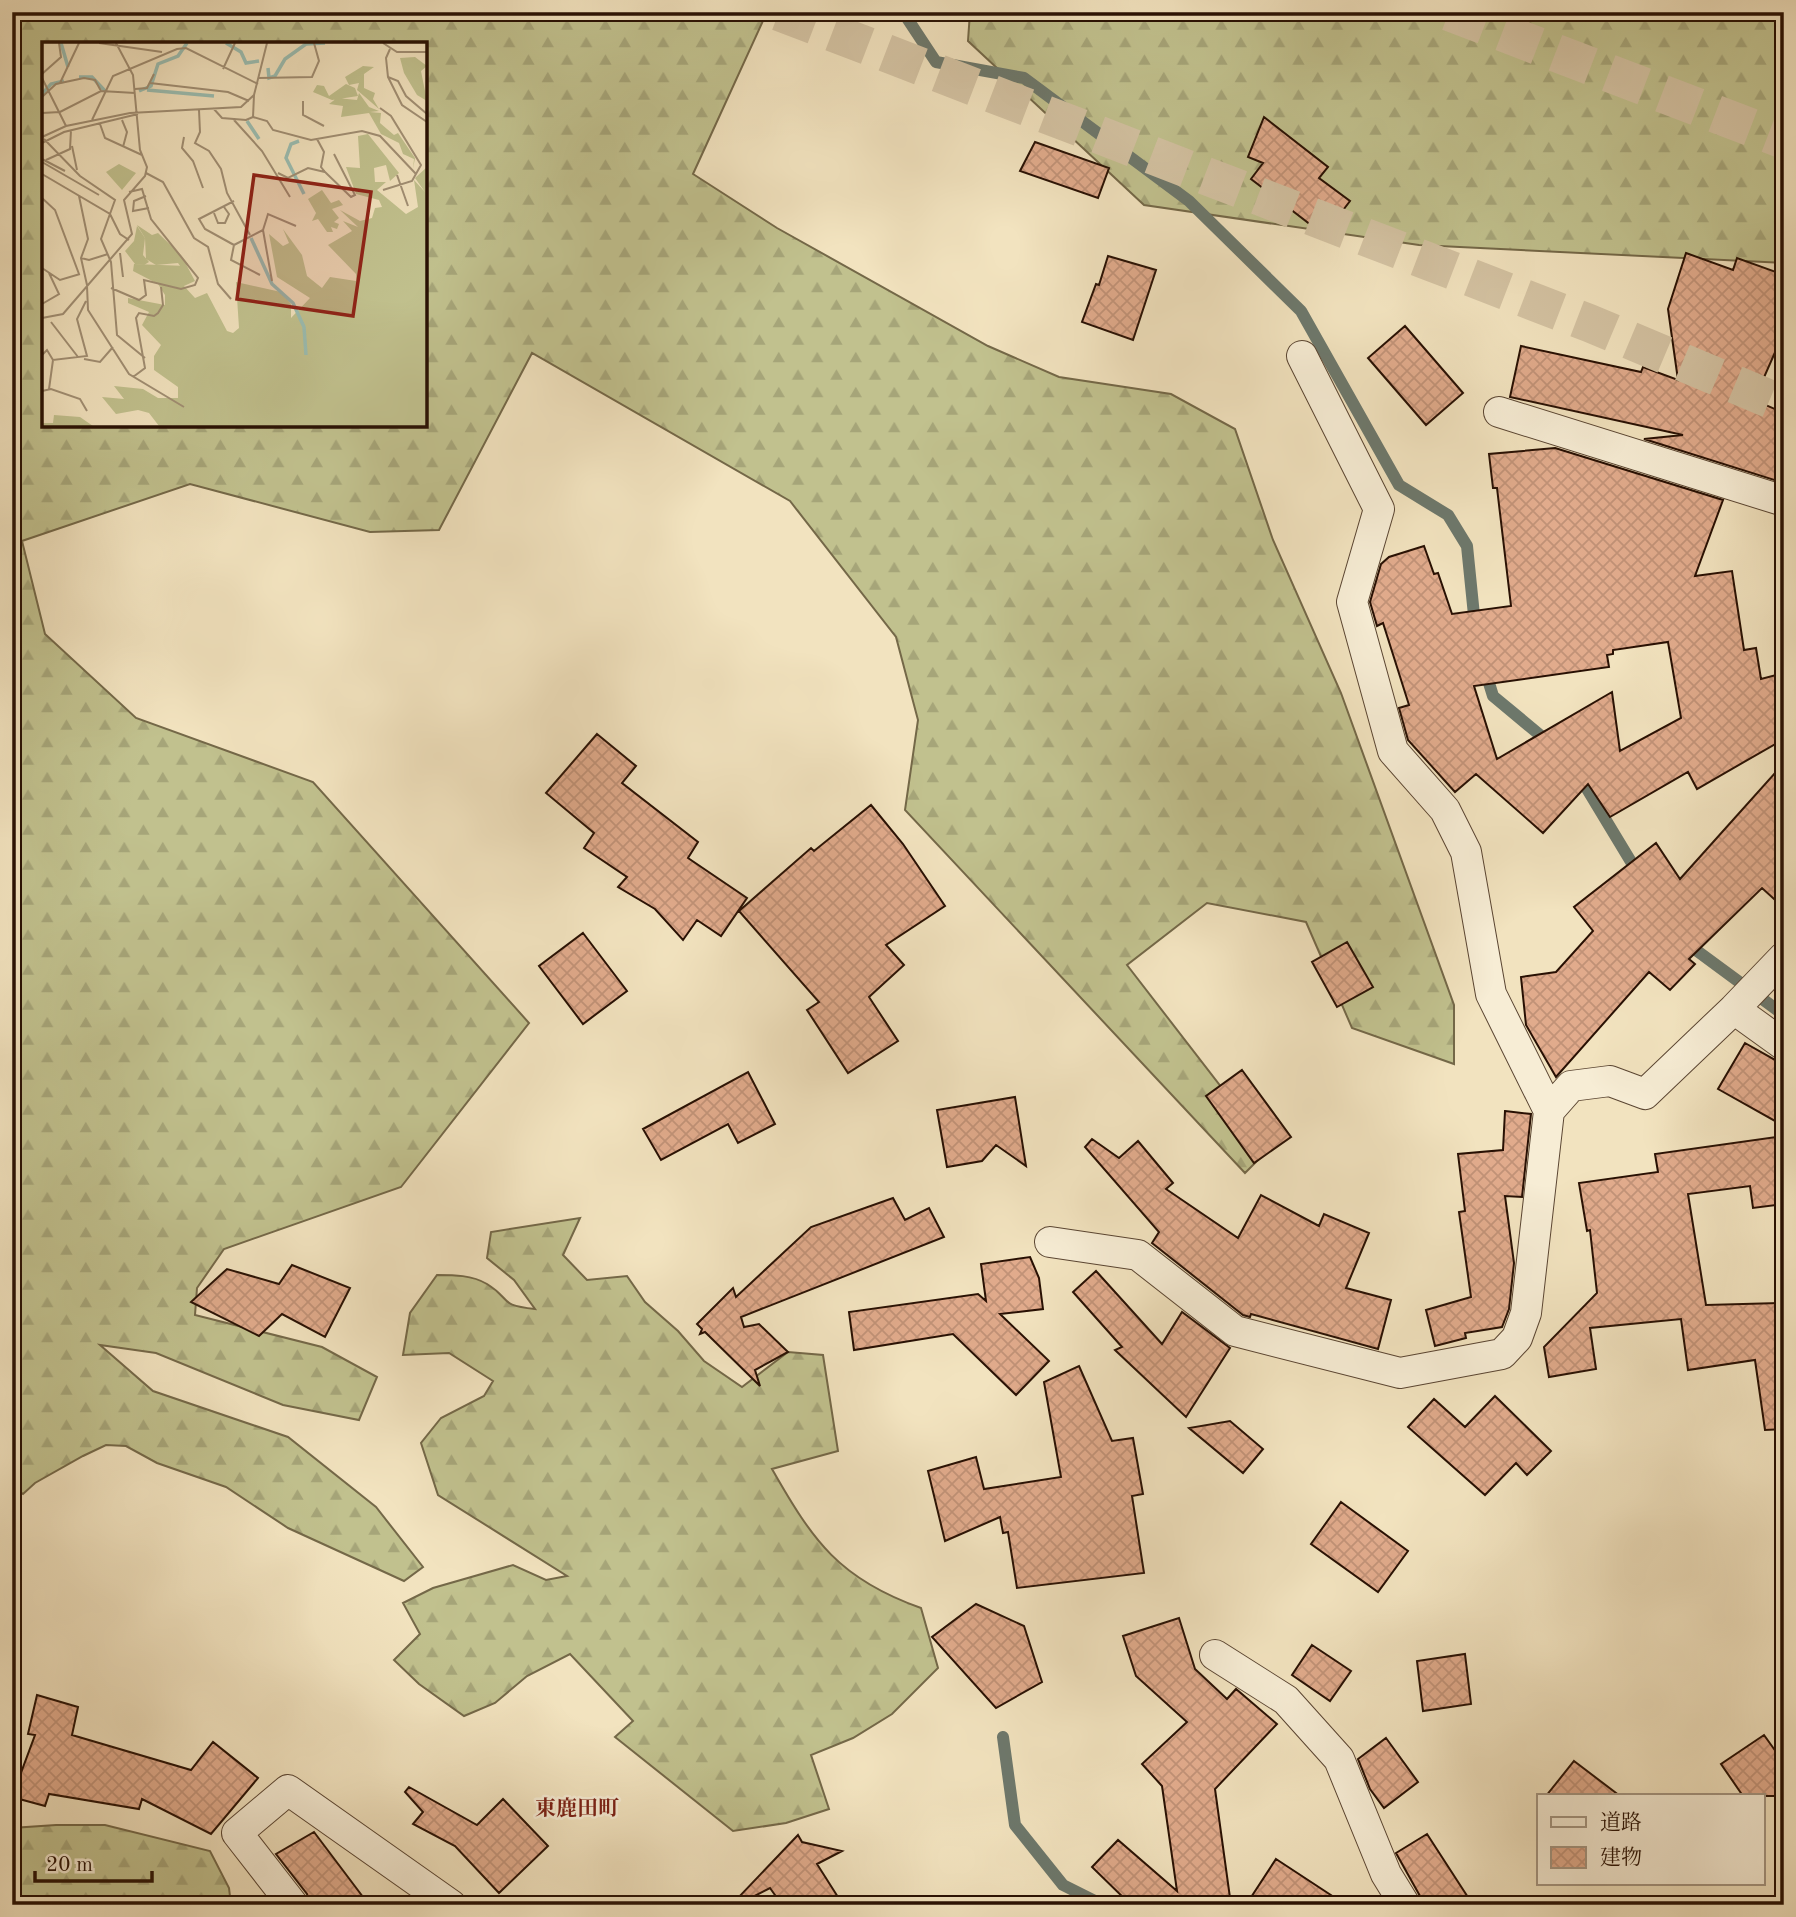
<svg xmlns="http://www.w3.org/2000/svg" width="1796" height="1917" viewBox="0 0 1796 1917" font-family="'Old Standard TT','Noto Serif JP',serif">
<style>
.forest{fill:url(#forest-firs);stroke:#746848;stroke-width:2;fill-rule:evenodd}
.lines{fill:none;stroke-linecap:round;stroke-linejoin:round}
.stream{stroke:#6d786c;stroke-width:12}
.building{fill:url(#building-cross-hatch);stroke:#281003;stroke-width:2;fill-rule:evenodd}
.highway-tunnel{stroke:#d4c3a3;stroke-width:38;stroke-dasharray:38 19;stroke-linecap:butt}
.street-casing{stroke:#5a4532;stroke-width:32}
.street{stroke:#f7edd5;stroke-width:30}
.labels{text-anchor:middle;stroke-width:5;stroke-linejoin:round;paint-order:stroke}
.neighbourhood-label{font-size:21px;font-weight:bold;fill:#7a1f14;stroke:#f7edd5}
.inset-river{fill:none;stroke:#9bbeb2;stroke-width:3.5}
.inset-road{fill:none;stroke:#a18f74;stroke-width:2}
.view{fill:#8f2418;fill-opacity:0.15;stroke:#8f2418;stroke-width:3.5}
.inset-edge{fill:none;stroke:#281003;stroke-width:3.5}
</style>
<defs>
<pattern id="forest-firs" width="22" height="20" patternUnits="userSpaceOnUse" patternTransform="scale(1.75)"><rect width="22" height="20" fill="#c1c18e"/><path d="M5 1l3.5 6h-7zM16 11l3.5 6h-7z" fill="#a6a579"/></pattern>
<pattern id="building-cross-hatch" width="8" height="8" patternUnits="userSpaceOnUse" patternTransform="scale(1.75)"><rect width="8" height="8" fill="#e1ab8c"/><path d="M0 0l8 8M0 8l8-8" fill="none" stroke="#c19277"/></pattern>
</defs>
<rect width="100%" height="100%" fill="#f2e3bf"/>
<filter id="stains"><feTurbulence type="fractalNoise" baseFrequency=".00286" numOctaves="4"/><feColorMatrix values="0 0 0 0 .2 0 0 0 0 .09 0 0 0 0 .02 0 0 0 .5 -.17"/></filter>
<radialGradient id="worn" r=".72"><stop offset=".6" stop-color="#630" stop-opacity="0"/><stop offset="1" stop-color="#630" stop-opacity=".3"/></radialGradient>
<path class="forest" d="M12 12H767L693 174 777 228 988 346 1059 377 1171 394 1235 429 1273 540 1341 693 1454 1005V1064L1352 1028 1306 922 1207 903 1127 965 1269 1149 1245 1173 905 810 918 720 896 637 790 501 532 353 439 530 370 532 190 484 22 541 45 634 136 718 313 782 529 1023 401 1187 224 1249 197 1288 195 1315 322 1347 377 1377 359 1420 283 1405 156 1353 100 1345 153 1391 288 1437 376 1507 423 1567 404 1581 288 1528 226 1487 157 1463 126 1446 106 1445 83 1456 35 1483 23 1494 12 1486ZM44 44H425V425H44Z
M970 12H1784V263L1419 245 1144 205 968 41Z
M580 1218 563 1255 587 1280 627 1276 645 1302 678 1331 704 1361 742 1387 788 1352 823 1355 838 1451 772 1469C813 1541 839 1579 921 1608L938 1668 892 1714 853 1738 811 1755 829 1809 786 1823 733 1831 615 1737 633 1721 570 1654 527 1676 495 1703 464 1716 419 1684 394 1660 420 1634 403 1603 433 1588 513 1565 546 1580 567 1576 438 1495 421 1443 441 1418 484 1396 493 1381 449 1353 403 1355 410 1313 437 1275C454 1275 472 1275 487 1284 513 1300 497 1305 535 1309L514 1280 487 1258 491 1232Z
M56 1825H105L210 1851 229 1888 231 1905H12V1828Z"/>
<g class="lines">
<path class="stream" d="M903 12 936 62 1024 78 1189 201 1301 311 1399 485 1448 515 1467 546 1475 625
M1485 670 1493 696 1552 745
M1578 774 1639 875
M1685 942 1784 1015
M1003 1737 1015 1825 1063 1885 1103 1905"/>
</g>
<path class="building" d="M1264 117 1328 167 1319 178 1350 201 1324 235 1251 179 1263 163 1248 157Z
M1035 142 1109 168 1098 198 1020 171Z
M1686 253 1733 270 1737 258 1784 275V332L1754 400 1784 413V483L1644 439 1683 435 1510 397 1521 346 1641 372 1643 367 1678 380 1668 309Z
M1108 256 1156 270 1133 340 1082 322 1096 284 1099 285Z
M1405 326 1463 393 1426 425 1368 358Z
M1555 448 1723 500 1695 576 1732 571 1744 650 1756 648 1761 679 1784 673V739L1697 789 1688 772 1610 817 1588 784 1543 833 1476 774 1455 792 1408 740 1399 708 1409 705 1383 623 1377 626 1370 602 1381 564 1389 557 1424 546 1434 574 1438 573 1452 614 1511 606 1497 488H1493L1489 454ZM1668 642 1681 718 1620 751 1612 692 1497 759 1474 686 1609 667 1607 655 1613 654V650Z
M597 734 636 766 622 783 698 842 688 858 747 898 721 936 697 920 683 940 655 909 618 887 627 877 584 848 594 833 546 793Z
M1784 763V908L1762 888 1689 959 1695 964 1670 990 1649 972 1556 1077 1526 1025 1521 977 1556 972 1593 931 1574 907 1656 843 1680 879Z
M871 805 903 844 945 906 886 945 904 965 869 997 898 1041 848 1073 807 1010 819 1002 739 911 811 848 814 851Z
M583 933 627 991 583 1024 539 966Z
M1347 942 1373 987 1337 1007 1312 962Z
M1745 1043 1784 1065V1126L1718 1089Z
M1242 1070 1291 1137 1254 1163 1206 1096Z
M748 1072 775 1124 738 1143 728 1124 661 1160 643 1129Z
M1015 1097 1026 1166 996 1145 982 1161 947 1167 937 1110Z
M1505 1111 1531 1114 1522 1197 1505 1196 1514 1263 1509 1309 1502 1327 1465 1333 1466 1338 1435 1346 1426 1310 1471 1297 1459 1212 1465 1211 1458 1154 1503 1150Z
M1784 1136V1204L1753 1208 1750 1186 1688 1194 1706 1305 1784 1303V1429L1765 1430 1755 1360 1688 1370 1681 1319 1590 1328 1596 1369 1549 1377 1544 1347 1597 1293 1590 1230 1587 1231 1579 1183 1658 1172 1655 1154Z
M1092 1139 1119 1158 1138 1141 1173 1183 1166 1189 1238 1238 1261 1195 1319 1226 1324 1214 1369 1233 1346 1288 1391 1300 1378 1349 1251 1314 1250 1317 1243 1315 1152 1243 1159 1232 1085 1147Z
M893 1198 905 1220 929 1208 944 1237 741 1317 744 1327 759 1324 788 1352 755 1370 760 1386 705 1332 700 1334 702 1329 697 1324 733 1288 736 1297 811 1227Z
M1030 1257 1039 1278 1043 1309 1000 1314 1049 1361 1016 1395 953 1334 854 1350 849 1312 978 1294 986 1301 981 1264Z
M292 1265 350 1288 325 1337 282 1314 259 1336 191 1302 227 1269 279 1284Z
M1096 1271 1162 1344 1182 1312 1230 1348 1186 1417 1115 1350 1122 1347 1073 1292Z
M1079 1366 1112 1441 1133 1438 1143 1494 1132 1496 1144 1573 1017 1588 1008 1532 1003 1533 1000 1517 945 1541 928 1471 976 1457 984 1489 1061 1477 1044 1382Z
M1495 1396 1551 1451 1527 1475 1516 1463 1485 1495 1408 1427 1434 1399 1465 1427Z
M1230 1421 1263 1449 1243 1473 1189 1428Z
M1341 1502 1408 1551 1378 1592 1311 1544Z
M976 1604 1024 1626 1042 1682 996 1708 932 1637Z
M1179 1618 1195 1669 1227 1699 1236 1689 1277 1724 1215 1789 1231 1905H1131L1092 1867 1118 1840 1177 1891 1162 1786 1142 1764 1187 1722 1136 1676 1123 1636Z
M1312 1645 1351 1671 1330 1701 1292 1675Z
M1465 1654 1471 1704 1423 1711 1417 1661Z
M37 1695 78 1707 72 1735 191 1770 213 1742 258 1778 211 1834 142 1799 139 1809 49 1794 45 1806 12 1797 35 1735 28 1734Z
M1764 1735 1784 1763V1796H1743L1721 1764Z
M1386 1738 1418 1782 1384 1808 1370 1789 1358 1759Z
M1574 1761 1620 1796H1546Z
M409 1787 477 1825 503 1799 548 1846 499 1893 455 1846 413 1824 423 1812 405 1792Z
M314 1832 369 1905H310L307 1894 276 1854Z
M1427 1834 1473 1905H1425L1396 1853Z
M798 1835 802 1842 842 1851 817 1864 843 1905H782L770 1888 739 1904 736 1900Z
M1276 1859 1346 1905H1246Z"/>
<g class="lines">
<path class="highway-tunnel" d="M779 12 1589 323 1784 405
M1449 12 1784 140"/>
<defs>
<path id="street" d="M1302 356 1379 509 1352 602 1393 751 1445 810 1466 852 1491 994 1549 1111
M1499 412 1784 501
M1734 1009 1784 1045
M1050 1242 1138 1255 1235 1331 1400 1373 1502 1354 1517 1338 1526 1313 1549 1111 1571 1086 1610 1081 1645 1094 1734 1009 1784 957
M1215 1655 1286 1700 1339 1759 1386 1874 1405 1905
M293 1905 237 1833 288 1790 451 1905"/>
</defs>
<use href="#street" class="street-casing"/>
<use href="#street" class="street"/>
</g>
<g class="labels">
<g class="neighbourhood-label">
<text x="577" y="1815">東鹿田町</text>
</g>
</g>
<g transform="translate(42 42)">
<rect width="385" height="385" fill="#f2e3bf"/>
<path d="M373 15 385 24 379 29 385 59 375 53 362 31 358 16ZM304 42 313 46 316 54 290 58 271 50 275 43 282 44 287 54ZM317 51 327 65 337 69 328 70 339 71 338 81 352 93 356 91 373 116 371 127 372 117 361 112 357 101 339 92 327 71 299 75 301 64 287 62 295 56 315 58ZM326 92 357 131 348 139 344 123 332 126 333 140H344L335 148 364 172 376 165 372 138 383 150 373 136 385 125V384H117L107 371 96 368 74 372 60 355 82 357 72 344 101 347 116 356H136V345L112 328V314L119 303 100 283 107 270 86 261V256L123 263V253L116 242 91 229 92 222 145 224 153 239 142 244 153 256 165 251 185 289 191 291 197 286 194 240 239 250 249 262V276L268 256 235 235 227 192 241 204 247 201 241 187 260 213 265 234 280 246 288 235 314 239V232L286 203 310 189 301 179 316 185 298 168 318 179 330 176 333 166 340 165 337 158 314 152 304 125 318 126 316 94ZM280 148 289 161 297 158 301 163 290 167 297 176 292 180 297 182 295 187 289 185 291 190H285L276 177 270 179 274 171 266 157ZM12 373 38 375 51 384H0V381H11Z" fill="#c1c18e"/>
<path d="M95 183 110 193 116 191 139 213 146 222 141 228 136 221 114 223 104 217 103 196Z" fill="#c1c18e"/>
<path d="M321 24 332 25 322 32V46L333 51 331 57 337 67 315 48 317 41 307 43 303 35ZM77 122 94 131 80 148 64 130ZM95 184 103 196 101 213 107 220 102 223 93 222 83 209 92 199Z" fill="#c1c18e"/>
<path class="inset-river" d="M19 1 26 25M184 1 199 10 204 21 217 19M226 26 227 36 233 34 243 17 264 2 283 1M37 35H50L64 50M105 48 172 54M97 49 109 44 116 22 136 14 145 1M0 52 9 42 22 39M205 79 217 97M257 99 249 102 244 116 262 152M209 196 230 242 251 261 262 285 264 313"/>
<path class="inset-road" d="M57 1 120 10M341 1 355 10H385M348 7 344 16 346 35 356 39 364 54 385 72M181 27 193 1M0 32 19 15 17 1M346 35 360 63 385 80M0 36 24 84M217 36 270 35 277 19 272 1M18 41 37 1M108 41 186 50 207 59M93 47 105 46 112 32M0 55 14 42 42 36 53 38 59 49M261 59V73L282 84M171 66 180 76 204 78 211 75 212 53M338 66 349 74 379 123 370 139 341 148M157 68 158 90 153 101 167 109 179 127 185 151 208 193M0 71 18 70 59 49 93 51M211 75 225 79 231 88 269 98 320 89 338 94 374 132M50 78 71 34 135 7 144 6 216 42M80 78 85 90 81 105M192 78 220 109 248 155M58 82 63 96 100 113M0 95 24 84 88 71 199 65 212 53 225 1M142 95 140 106 151 119 161 146M2 97 38 134 73 158 59 197 69 220 75 293 103 316M0 101 22 90 96 72M30 104 35 128M0 117 23 129M4 118 28 107 29 88M0 120 57 153M283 130 309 155 313 153 292 112M104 131 121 140 152 196 166 205 176 242 189 257M236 131 246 136 266 126 283 130 279 125 282 110 275 97M0 132 68 172 78 192 87 198M355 133 366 164M37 154 46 197 39 216 45 243M104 154 92 159 91 169 107 166M0 156 13 168 37 232M192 159 157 177 163 187 192 203M172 171 176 181H183L187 172 182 165M221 188 230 239M192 203 221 188 226 172 254 184M192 203 189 218 218 233M78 211 81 235M39 216 47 218 66 212M0 226 18 238 38 232M45 244 46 268 87 332 142 365M69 246 97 258 104 253 102 238 139 247 153 243 156 236 109 177 100 147 87 150M0 262 17 252 7 231M0 276 21 272 90 192 82 158 103 134 105 125 98 108 91 33 74 1M9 280 36 315M0 313 5 308 11 318 45 314 35 277 44 259M42 317 58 320 71 305M91 335 103 326 94 276 97 271 112 274 116 271 121 263 119 245M7 347 11 318M0 349 9 347 38 357 45 369"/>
<path class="view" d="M212 133 329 150 311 274 195 257Z"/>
<rect width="385" height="385" class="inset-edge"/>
</g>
<rect width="1796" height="1917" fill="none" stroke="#f2e3bf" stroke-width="42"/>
<rect x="14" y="14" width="1768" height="1889" fill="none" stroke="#281003" stroke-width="3.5"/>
<rect x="21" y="21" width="1754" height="1875" fill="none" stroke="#281003" stroke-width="2"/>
<rect x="1537" y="1794" width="228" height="91" fill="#f7edd5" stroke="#a49581" stroke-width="2"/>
<rect x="1551" y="1817" width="35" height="10" fill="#f7edd5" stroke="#a49581" stroke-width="2"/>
<text x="1600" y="1829" font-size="21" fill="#281003">道路</text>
<rect x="1551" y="1847" width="35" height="21" fill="url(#building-cross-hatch)" stroke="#a49581" stroke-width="2"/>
<text x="1600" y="1864" font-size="21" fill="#281003">建物</text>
<path d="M35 1871v10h117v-10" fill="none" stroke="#281003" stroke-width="3.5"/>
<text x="46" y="1871" font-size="21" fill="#281003" stroke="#f7edd5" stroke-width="5" paint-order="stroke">20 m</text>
<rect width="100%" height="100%" filter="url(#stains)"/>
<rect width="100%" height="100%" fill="url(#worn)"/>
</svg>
